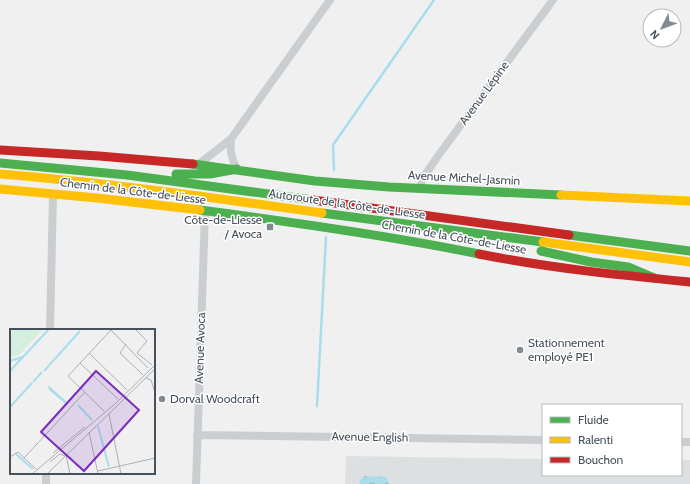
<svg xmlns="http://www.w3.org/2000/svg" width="690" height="484" viewBox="0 0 690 484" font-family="Cabin,sans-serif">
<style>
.airport{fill:#dde0e1}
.water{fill:url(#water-waves)}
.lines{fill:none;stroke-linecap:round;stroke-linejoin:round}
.stream{stroke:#a9ddec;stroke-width:2.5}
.street{stroke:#cbced0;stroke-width:8}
.fast{stroke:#4caf50;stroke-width:9}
.slow{stroke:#ffc107;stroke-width:9}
.jam{stroke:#c62828;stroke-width:9}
.poi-dot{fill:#828990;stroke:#fff;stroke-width:1.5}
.labels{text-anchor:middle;stroke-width:3;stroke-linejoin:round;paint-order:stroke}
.street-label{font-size:12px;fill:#47515c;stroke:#fff}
.poi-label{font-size:12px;fill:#47515c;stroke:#fff;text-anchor:start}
.inset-river{fill:none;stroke:#a9ddec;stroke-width:2}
.inset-road{fill:none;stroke:#acb0b5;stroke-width:1}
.view{fill:#7b2cbf;fill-opacity:0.15;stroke:#7b2cbf;stroke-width:2}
.inset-edge{fill:none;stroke:#47515c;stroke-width:2}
</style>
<defs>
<pattern id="water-waves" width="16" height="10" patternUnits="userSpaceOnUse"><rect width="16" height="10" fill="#a9ddec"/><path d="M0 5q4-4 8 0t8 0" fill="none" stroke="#8bb6c2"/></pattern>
</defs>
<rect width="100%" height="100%" fill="#f0f0f0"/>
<path class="airport" d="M346 456 543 459V475H681V460H690V484H345Z"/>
<path class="water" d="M365 476 386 477 389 484H359L361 479Z"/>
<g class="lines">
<path class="stream" d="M334 170 333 145 434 0
M317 406 326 237"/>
<path class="street" d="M231 139C230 151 231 157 237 169
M199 164 231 139 330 0
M420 188 423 178 438 156 553 0
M50 330 53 194
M197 435 543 440
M681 442H690
M46 484V473
M196 484 205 211"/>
<path class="fast" d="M0 163 127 175 313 200
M193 164 315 181 389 187 561 195
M176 174H210L237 169
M200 210C293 222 387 235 479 254
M322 213 543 242
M569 235 690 251
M541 251 591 262 628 267 654 278"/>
<path class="slow" d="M0 174C108 183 215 198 322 213
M0 189 97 198 200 210
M561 195 690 201
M543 242 690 262"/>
<path class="jam" d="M0 150 99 156 193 164
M313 200 569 235
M479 254C549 268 619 275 690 282"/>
</g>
<g class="poi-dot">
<rect x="266" y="223" width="8" height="8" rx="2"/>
<circle cx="520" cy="350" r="4"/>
<circle cx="162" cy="399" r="4"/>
</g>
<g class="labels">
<g class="street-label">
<text transform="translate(484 93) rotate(-54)" y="4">Avenue Lépine</text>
<text transform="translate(464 178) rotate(3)" y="4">Avenue Michel-Jasmin</text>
<text transform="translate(133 191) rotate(7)" y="4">Chemin de la Côte-de-Liesse</text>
<text transform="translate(347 204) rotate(8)" y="4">Autoroute de la Côte-de-Liesse</text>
<text transform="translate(454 237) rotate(10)" y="4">Chemin de la Côte-de-Liesse</text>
<text transform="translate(200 348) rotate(-88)" y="4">Avenue Avoca</text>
<text transform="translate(370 437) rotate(1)" y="4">Avenue English</text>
</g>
<g class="poi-label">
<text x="262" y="224" text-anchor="end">Côte-de-Liesse<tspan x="262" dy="14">/ Avoca</tspan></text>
<text x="528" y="347">Stationnement<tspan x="528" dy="14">employé PE1</tspan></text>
<text x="170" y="403">Dorval Woodcraft</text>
</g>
</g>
<g transform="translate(10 329)">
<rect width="145" height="145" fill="#f0f0f0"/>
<path d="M4 0H33L9 26 0 29V5Z" fill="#d4efdf"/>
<path d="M38 56 58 74 57 76 39 61Z" fill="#a9ddec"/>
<path class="inset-river" d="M0 32 13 28M0 42 39 0M34 42 70 2M23 53 32 43M68 76 82 91M0 78 22 54M88 97 99 138M6 125 23 140"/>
<path class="inset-road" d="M100 0 138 39M125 0 137 12 127 24 142 36M116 15 110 24 133 46M79 24 117 61M70 34 108 70M136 49 141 51 145 63M94 82 58 47 101 1M99 85 111 145M79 103 88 145M43 124 75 98M56 126 60 145M0 128 8 123 26 140M14 129 75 63M40 133 50 125 55 127M88 142 145 129M22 145 106 74 145 36M37 145 145 40"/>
<path class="view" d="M86 42 129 81 74 142 31 103Z"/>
<rect width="145" height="145" class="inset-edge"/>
</g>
<rect x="542" y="404" width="140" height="72" fill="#ffffff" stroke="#b5b9be"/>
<rect x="550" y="417" width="20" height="6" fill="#4caf50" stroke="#b5b9be"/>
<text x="578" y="424" font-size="12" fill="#47515c">Fluide</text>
<rect x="550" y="437" width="20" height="6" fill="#ffc107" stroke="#b5b9be"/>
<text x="578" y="444" font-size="12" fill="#47515c">Ralenti</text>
<rect x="550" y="457" width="20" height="6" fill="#c62828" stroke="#b5b9be"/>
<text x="578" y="464" font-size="12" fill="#47515c">Bouchon</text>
<g transform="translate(662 28) rotate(228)"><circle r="19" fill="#ffffff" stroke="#b5b9be"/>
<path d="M0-3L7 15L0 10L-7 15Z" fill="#828990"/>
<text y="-6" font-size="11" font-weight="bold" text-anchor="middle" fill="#47515c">N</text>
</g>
</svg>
